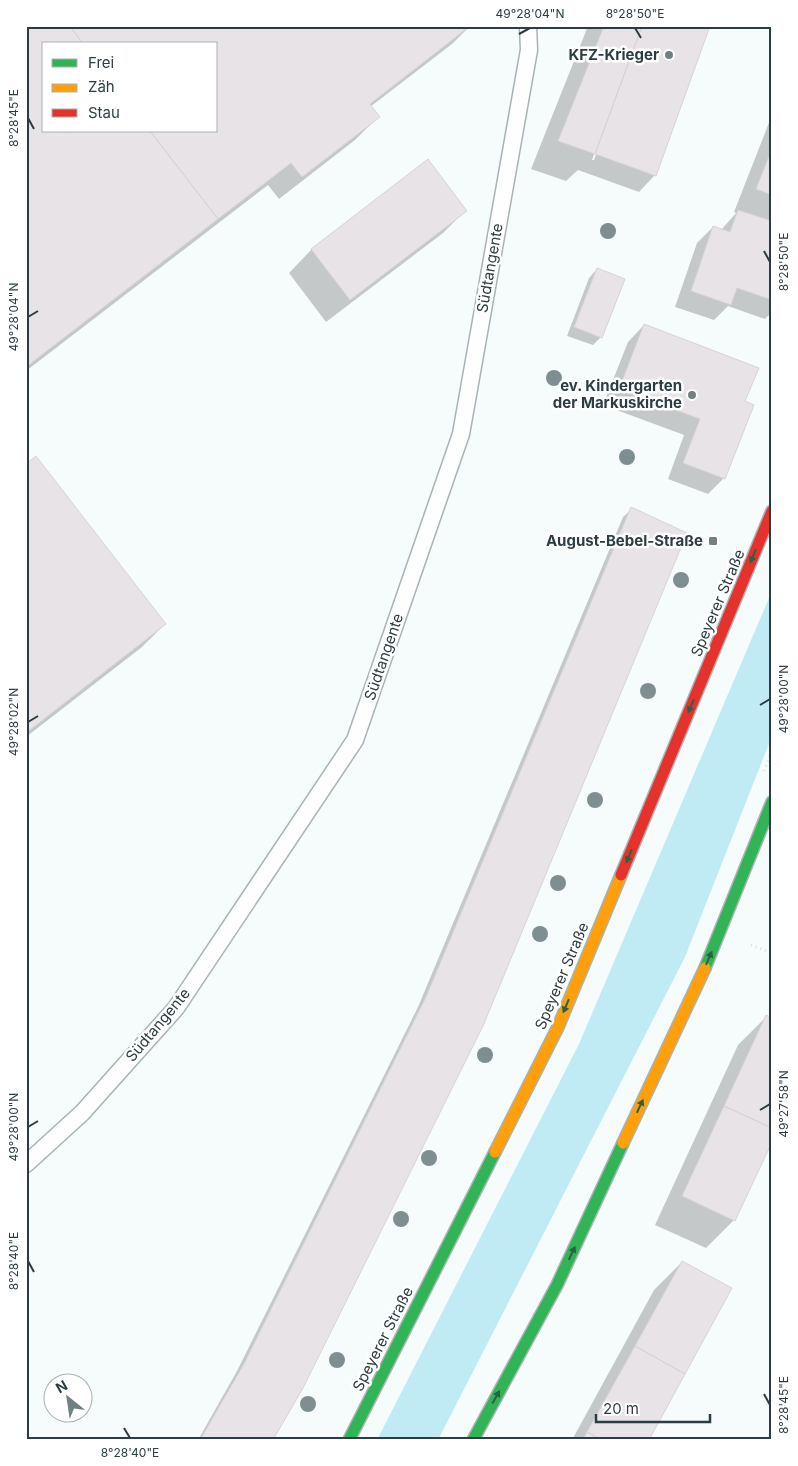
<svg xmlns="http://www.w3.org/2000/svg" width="798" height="1466" viewBox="0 0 798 1466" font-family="Inter,sans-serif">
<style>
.green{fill:#c0ebf4}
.shadow{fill:#0003;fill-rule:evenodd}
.building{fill:#e7e3e6;stroke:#d8d3d5}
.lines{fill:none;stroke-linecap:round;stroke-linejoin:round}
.lane-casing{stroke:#a8b3b5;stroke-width:19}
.fast-casing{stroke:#a8b3b5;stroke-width:14}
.slow-casing{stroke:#a8b3b5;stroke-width:14}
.jam-casing{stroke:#a8b3b5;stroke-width:14}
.path{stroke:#d8dbdc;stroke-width:3;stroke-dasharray:1 4;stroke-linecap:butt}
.lane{stroke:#fefefe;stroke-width:16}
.fast{stroke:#30b455;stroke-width:11}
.slow{stroke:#ff9f0a;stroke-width:11}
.jam{stroke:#e5322d;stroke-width:11}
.tree{fill:#7f8e90}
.oneway{fill:#2c6148}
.ticks{fill:none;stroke:#2b3d42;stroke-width:2}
.poi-dot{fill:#728083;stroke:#fff;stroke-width:2}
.labels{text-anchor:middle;stroke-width:5;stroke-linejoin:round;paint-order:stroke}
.poi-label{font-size:15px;font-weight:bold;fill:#2b3d42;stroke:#fff;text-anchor:end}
.street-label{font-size:15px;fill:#2b3d42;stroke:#fff}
.neatline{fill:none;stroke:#2b3d42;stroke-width:2}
.ticks-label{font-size:12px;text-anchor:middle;fill:#2b3d42}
</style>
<rect width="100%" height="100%" fill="#f6fbfb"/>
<path class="green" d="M772 591V736L685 957 438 1440H377L579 1044Z"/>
<path class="shadow" d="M26 26H470L452 44 370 107 378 117 355 140 279 199 268 185 26 371ZM44 44H216V131H44Z
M588 26H640L592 160H594L643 26 655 175 639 192 578 170 566 181 531 169Z
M772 115V312L765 319 728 306 714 320 675 307 697 243 713 227 721 230 736 213 734 212Z
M428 161 466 210 443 233 326 322 289 273 311 250Z
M597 269 601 337 593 345 567 336 589 278Z
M644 325 744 402 724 478 708 494 668 479 684 435 603 405 628 342Z
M26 466 165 624 142 647 26 737Z
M632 509 272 1440H198L237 1371 418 1007 623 517Z
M766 1017 734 1220 706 1248 655 1225 738 1045Z
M682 1262 648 1440H572L654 1290Z"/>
<path class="building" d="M26 26H70L83 44H44V131H150L218 219 26 367Z
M70 26H470L370 104 380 117 302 177 291 163 218 219 150 131H216V44H83Z
M604 26H642L595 154 558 141Z
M642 26H710L656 176 595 154Z
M772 149V195L756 189Z
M428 159 467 211 350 300 311 249Z
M738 210 772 221V300L737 288 731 305 691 291 713 226 730 232Z
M597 268 625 279 602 338 574 327Z
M644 324 759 368 745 401 754 405 725 479 683 463 700 419 619 389Z
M36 456 166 624 26 733V464Z
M631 507 687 533 483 1026 303 1388 273 1440H200L245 1362 426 997Z
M766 1015 772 1018V1128L724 1106Z
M724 1106 772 1128V1142L735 1221 682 1196Z
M682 1261 732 1288 685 1374 635 1346Z
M635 1346 685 1374 649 1440H602L587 1432Z
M587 1432 602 1440H583Z"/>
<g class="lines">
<defs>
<path id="lane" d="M26 1164 82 1113 176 1008 355 740 461 434 529 50 528 26"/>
<path id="fast" d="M705 968 772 802
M349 1440 495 1152
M473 1440 557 1285 623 1143"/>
<path id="slow" d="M623 1143 705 968
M495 1152 558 1027 621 875"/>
<path id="jam" d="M621 875 772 511"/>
</defs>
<use href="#lane" class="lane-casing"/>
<use href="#fast" class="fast-casing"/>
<use href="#slow" class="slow-casing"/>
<use href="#jam" class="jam-casing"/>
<path class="path" d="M764 771 772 751
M751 945 772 953"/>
<use href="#lane" class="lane"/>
<use href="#fast" class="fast"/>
<use href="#slow" class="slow"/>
<use href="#jam" class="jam"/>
</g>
<g class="tree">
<circle cx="608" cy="231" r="8"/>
<circle cx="554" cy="378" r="8"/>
<circle cx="627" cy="457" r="8"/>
<circle cx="681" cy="580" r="8"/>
<circle cx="648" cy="691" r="8"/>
<circle cx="595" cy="800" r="8"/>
<circle cx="558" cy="883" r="8"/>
<circle cx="540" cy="934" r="8"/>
<circle cx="485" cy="1055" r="8"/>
<circle cx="429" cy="1158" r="8"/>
<circle cx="401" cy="1219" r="8"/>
<circle cx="337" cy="1360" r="8"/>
<circle cx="308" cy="1404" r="8"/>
</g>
<defs><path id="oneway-solid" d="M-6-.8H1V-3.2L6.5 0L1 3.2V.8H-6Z" transform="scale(1.25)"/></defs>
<g class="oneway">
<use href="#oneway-solid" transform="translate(753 556) rotate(113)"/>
<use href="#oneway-solid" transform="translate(691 706) rotate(113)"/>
<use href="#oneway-solid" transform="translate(629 856) rotate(113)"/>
<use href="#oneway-solid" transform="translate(709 958) rotate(-66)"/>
<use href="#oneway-solid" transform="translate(566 1006) rotate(113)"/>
<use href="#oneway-solid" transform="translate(640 1106) rotate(-65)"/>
<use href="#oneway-solid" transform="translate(572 1253) rotate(-65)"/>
<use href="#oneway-solid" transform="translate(496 1397) rotate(-61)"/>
</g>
<path class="ticks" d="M635 28 641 38M519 34 530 28M28 118 34 129M764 251 770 262M28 317 38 311M760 705 770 699M28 722 38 716M760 1110 770 1104M28 1127 38 1121M28 1261 34 1272M764 1394 770 1405M124 1428 130 1438"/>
<g class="poi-dot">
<circle cx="669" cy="55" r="5"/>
<circle cx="692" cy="395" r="5"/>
<rect x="708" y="536" width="10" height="10" rx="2.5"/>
</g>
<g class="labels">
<g class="poi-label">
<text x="659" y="60">KFZ-Krieger</text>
<text x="682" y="391">ev. Kindergarten<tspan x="682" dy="17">der Markuskirche</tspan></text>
<text x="703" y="546">August-Bebel-Straße</text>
</g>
<g class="street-label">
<text transform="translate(490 268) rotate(-80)" y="5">Südtangente</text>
<text transform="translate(718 603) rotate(-67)" y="5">Speyerer Straße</text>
<text transform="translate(384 657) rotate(-71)" y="5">Südtangente</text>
<text transform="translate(562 976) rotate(-67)" y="5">Speyerer Straße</text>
<text transform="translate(158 1025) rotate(-50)" y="5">Südtangente</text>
<text transform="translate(383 1339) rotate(-63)" y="5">Speyerer Straße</text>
</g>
</g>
<rect width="798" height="1466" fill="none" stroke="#ffffff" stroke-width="55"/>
<rect x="42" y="42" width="175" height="90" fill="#ffffff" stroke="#aab1b3"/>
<rect x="52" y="59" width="25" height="8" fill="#30b455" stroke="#aab1b3"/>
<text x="88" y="68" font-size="15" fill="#2b3d42">Frei</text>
<rect x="52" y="84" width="25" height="8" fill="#ff9f0a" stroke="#aab1b3"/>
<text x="88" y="92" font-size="15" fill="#2b3d42">Zäh</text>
<rect x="52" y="109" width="25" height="8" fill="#e5322d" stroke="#aab1b3"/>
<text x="88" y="118" font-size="15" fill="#2b3d42">Stau</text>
<g transform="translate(68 1398) rotate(330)"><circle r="24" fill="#ffffff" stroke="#aab1b3"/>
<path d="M0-4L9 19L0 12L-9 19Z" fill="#728083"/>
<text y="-8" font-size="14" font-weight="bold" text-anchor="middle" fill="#2b3d42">N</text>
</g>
<path d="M596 1414v8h114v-8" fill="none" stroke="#2b3d42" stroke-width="2.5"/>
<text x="603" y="1414" font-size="15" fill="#2b3d42" stroke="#ffffff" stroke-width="4" paint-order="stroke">20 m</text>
<rect x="28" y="28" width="742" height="1410" class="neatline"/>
<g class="ticks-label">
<text x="530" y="18">49°28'04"N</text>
<text x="635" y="18">8°28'50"E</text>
<text transform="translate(14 118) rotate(-90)" y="4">8°28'45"E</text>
<text transform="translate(784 262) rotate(-90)" y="4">8°28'50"E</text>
<text transform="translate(14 317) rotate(-90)" y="4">49°28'04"N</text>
<text transform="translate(784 699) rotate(-90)" y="4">49°28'00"N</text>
<text transform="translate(14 722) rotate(-90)" y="4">49°28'02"N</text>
<text transform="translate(784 1104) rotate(-90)" y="4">49°27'58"N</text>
<text transform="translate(14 1127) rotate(-90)" y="4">49°28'00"N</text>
<text transform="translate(14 1261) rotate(-90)" y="4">8°28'40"E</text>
<text transform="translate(784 1405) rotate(-90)" y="4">8°28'45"E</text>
<text x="130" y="1457">8°28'40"E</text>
</g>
</svg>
